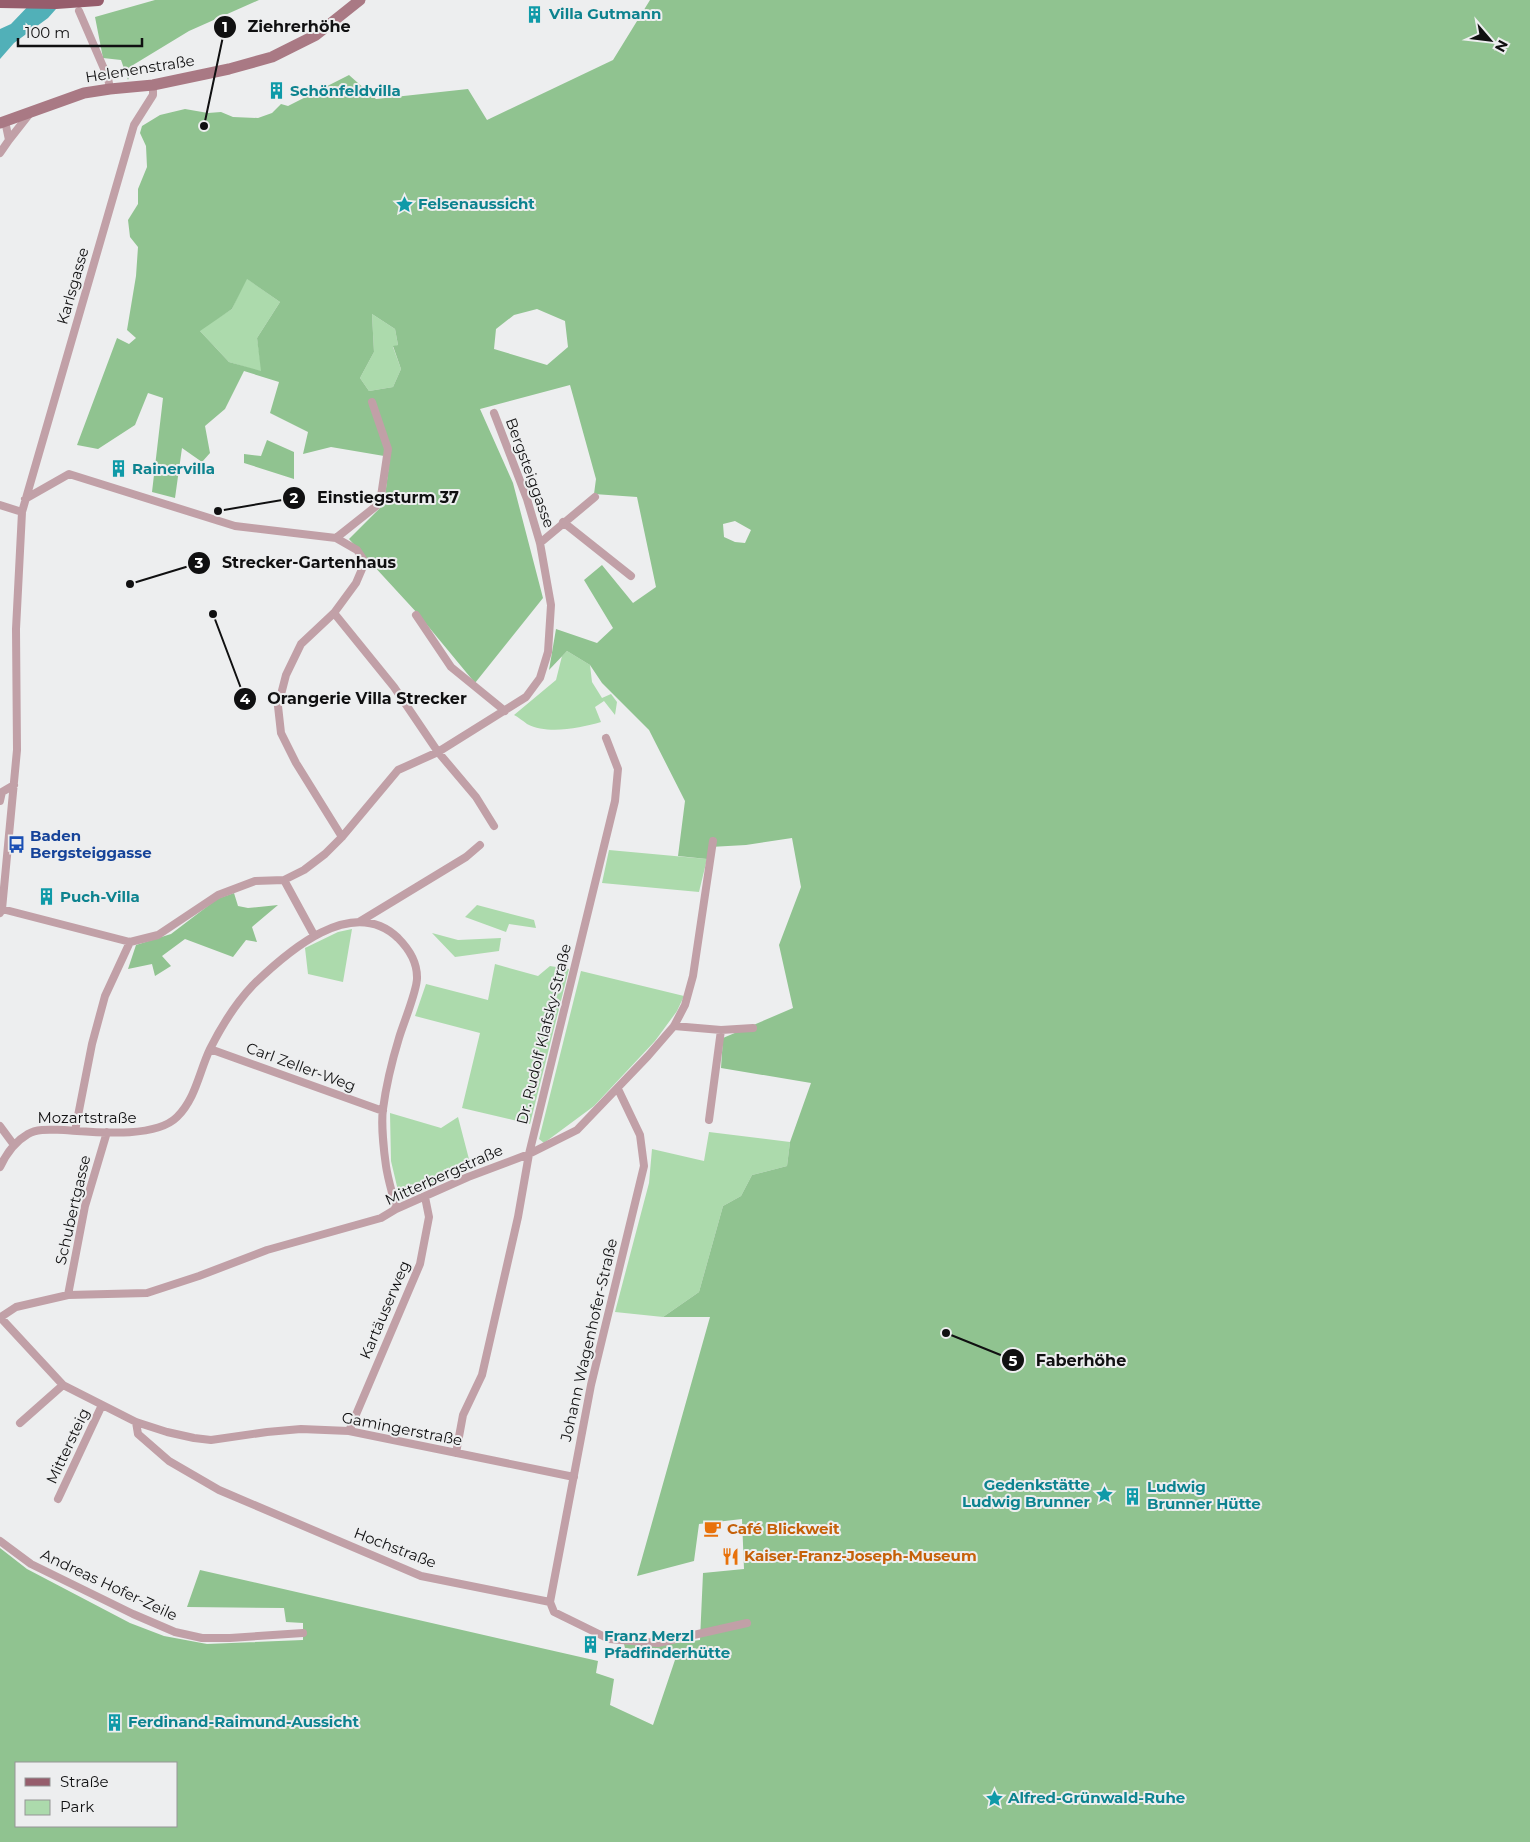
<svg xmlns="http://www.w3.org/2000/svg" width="1530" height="1842" viewBox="0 0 1530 1842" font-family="Montserrat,sans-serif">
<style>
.green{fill:#acdaac}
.forest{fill:#90c390;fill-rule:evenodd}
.water{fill:#51b0b8}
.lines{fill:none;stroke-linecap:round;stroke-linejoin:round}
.street{stroke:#c1a0a7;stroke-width:8}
.secondary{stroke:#a97984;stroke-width:11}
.primary{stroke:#965d6c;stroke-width:12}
.labels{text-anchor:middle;stroke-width:4;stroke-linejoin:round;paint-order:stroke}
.culture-label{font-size:15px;font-weight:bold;fill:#0d838f;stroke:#edeeef;text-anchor:start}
.street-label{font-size:15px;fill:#101011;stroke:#edeeef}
.transit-label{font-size:15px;font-weight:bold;fill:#164399;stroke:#edeeef;text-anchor:start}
.food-label{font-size:15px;font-weight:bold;fill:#c56008;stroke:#edeeef;text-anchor:start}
.leader{fill:none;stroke:#101011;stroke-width:2}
.callout-dot{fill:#101011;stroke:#edeeef;stroke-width:2}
.mark-label{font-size:15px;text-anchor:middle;font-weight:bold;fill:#fff}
.callout-label{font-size:16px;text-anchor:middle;font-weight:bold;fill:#101011;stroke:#edeeef;stroke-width:4;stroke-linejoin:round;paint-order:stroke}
</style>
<rect width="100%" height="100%" fill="#edeeef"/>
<path class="green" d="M246 278 280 302 257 338 262 372 229 362 199 330 232 309Z
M372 314 395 329 398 345 393 347 401 369 393 387 369 391 360 378 374 352Z
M567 651 590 665 592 682 602 698 611 694 617 702 615 715 604 701 595 707 601 722C580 728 548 735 527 724 523 721 518 717 514 715L556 680 562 656Z
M609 850 707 859 699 892 602 883Z
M477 905 534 920 536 928 509 924 506 932 465 917Z
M352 929 343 982 308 974 305 948 338 932Z
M432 933 458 940 501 938 499 951 455 957Z
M495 964 538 976 550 966 569 969 530 1124 462 1108 480 1033 415 1016 426 984 488 1000Z
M581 971 684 996 677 1011 655 1041 594 1106 544 1143 539 1139Z
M390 1113 441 1128 458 1117 470 1163 400 1199 391 1161Z
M709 1132 790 1142 787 1166 752 1175 741 1196 723 1206 699 1292 663 1317 615 1312 649 1183 652 1149 704 1161Z"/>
<path class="forest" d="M155 0H259L189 31 133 65 128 80 121 60 103 58 95 17Z
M650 0H1530V1842H0V1548L27 1569 130 1623 164 1636 207 1644 303 1640V1623L286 1622 284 1608 187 1607 200 1570 598 1661 596 1673 614 1679 610 1705 653 1725 677 1654 625 1648 624 1644 660 1645 700 1640 703 1573 744 1569 742 1519 699 1524 694 1561 637 1576 710 1317H663L699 1292 723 1206 741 1196 752 1175 787 1166 790 1142 811 1083 721 1068 723 1038 793 1008 779 945 801 887 792 838 746 845 710 847 707 859 678 856 685 801 649 730 602 683 590 665 567 651 549 670 556 629 597 643 613 628 584 580 602 565 633 603 656 587 637 497 594 494 596 479 570 385 480 409 513 483 543 598 475 683 418 614 349 539 384 504 390 457 331 447 303 454 308 432 270 413 279 382 244 371 225 409 205 426 210 453 202 462 182 448 175 498 152 492 163 398 148 393 135 425 98 449 77 445 117 338 129 344 136 338 127 330 136 276 138 247 130 237 128 220 138 204V189L147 167 146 146 140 133 142 126 160 115 185 109 208 113 221 112 233 117 258 118 272 113 281 104 288 106 349 75 376 99 468 89 487 120 613 60ZM247 279 280 302 257 338 261 371 229 362 200 331 232 309ZM537 309 565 321 568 347 547 365 494 349 496 329 514 315ZM372 314 395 329 398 345 393 346 401 369 393 387 369 391 360 378 374 352ZM735 521 751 530 745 543 735 542 724 537 723 524ZM16 1763H176V1826H16Z
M267 440 294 452V479L244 463V454L261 456Z
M234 893 238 906 248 908 278 905 252 927 257 942 246 940 233 957 185 939 162 956 171 966 155 976 152 964 128 969 136 945 171 934 217 899Z"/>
<path class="water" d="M34 0H64L48 18 14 43 0 59V29L11 24Z"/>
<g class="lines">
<path class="street" d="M79 11 108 78 110 89
M9 140 31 112
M0 153 9 140 5 121
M25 499 69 474 235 526 336 538 357 550 365 562 356 583 334 613 301 644 286 675 278 706 281 733 296 763 342 837
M0 505 22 512
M563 522 631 576
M336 538 380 503 388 449 372 402
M540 543 595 497
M334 613 394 687 438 752 476 797 494 826
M416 615 451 667 505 711
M0 801 2 792 14 785
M284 880 314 935
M2 909 130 942 158 935 218 895 255 881 284 880 304 870 325 854 342 837 398 770 438 752 526 697 540 678 548 652 551 605 540 543 527 499 494 413
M0 913 2 909 17 750 16 629 22 512 134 125 153 95V85
M359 922 466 857 480 845
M674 1026 721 1030 753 1028
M210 1049 383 1111
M709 1120 721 1030
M0 1126 14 1145
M75 1131 92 1044 105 996 130 942
M0 1167C6 1154 16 1141 28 1134 38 1128 53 1130 64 1130 94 1132 155 1139 177 1117 196 1098 199 1072 210 1049 221 1027 236 1003 253 985 287 952 352 894 398 938 408 948 417 962 417 977 418 989 403 1024 399 1038 392 1061 386 1086 383 1109 381 1123 384 1152 386 1166 388 1180 393 1195 396 1209
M68 1295 85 1206 107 1132
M0 1317 63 1385 136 1422 167 1432 194 1438 211 1440 267 1432 301 1429 349 1431 574 1477
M1 1317 16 1307 68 1295 147 1293 199 1276 267 1250 381 1218 396 1209 468 1177 529 1154 577 1130 648 1056 674 1026 685 1005 693 976 713 841
M136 1422 138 1434 169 1461 219 1490 421 1576 550 1602 554 1612 609 1639 658 1643 747 1623
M20 1423 63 1385
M349 1431 420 1264 429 1217 425 1197
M456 1453 463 1415 482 1375 518 1217 529 1154 615 801 618 769 606 738
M58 1499 102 1405
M0 1541 31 1564 133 1614 175 1632 202 1638H230L303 1633
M550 1602 591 1385 644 1166 640 1135 618 1089"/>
<path class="secondary" d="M0 123 84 93 110 89 153 85 229 69 272 57 316 35 360 0"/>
<path class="primary" d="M0 2 56 3 98 0"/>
</g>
<defs>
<symbol id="building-bare" viewBox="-9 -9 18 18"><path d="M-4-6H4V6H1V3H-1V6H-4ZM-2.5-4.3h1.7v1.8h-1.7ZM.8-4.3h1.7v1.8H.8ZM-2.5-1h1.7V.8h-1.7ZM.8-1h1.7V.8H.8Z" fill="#0f9aa8" stroke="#edeeef" stroke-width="2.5" paint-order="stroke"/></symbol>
<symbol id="sight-bare" viewBox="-9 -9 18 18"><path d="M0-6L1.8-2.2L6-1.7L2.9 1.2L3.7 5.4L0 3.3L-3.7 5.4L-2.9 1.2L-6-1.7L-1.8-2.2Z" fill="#0f9aa8" stroke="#edeeef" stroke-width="2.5" paint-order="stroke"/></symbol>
<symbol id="bus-bare" viewBox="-9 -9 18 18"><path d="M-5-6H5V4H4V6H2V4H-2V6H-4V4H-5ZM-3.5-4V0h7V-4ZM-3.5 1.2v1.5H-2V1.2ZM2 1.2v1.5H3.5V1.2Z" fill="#1a4fb4" stroke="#edeeef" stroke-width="2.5" paint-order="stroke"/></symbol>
<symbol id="cafe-bare" viewBox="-9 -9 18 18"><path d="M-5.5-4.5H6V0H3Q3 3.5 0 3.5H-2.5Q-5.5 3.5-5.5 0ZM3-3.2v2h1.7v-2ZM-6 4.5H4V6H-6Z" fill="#e8710a" stroke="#edeeef" stroke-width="2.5" paint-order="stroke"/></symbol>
<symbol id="restaurant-bare" viewBox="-9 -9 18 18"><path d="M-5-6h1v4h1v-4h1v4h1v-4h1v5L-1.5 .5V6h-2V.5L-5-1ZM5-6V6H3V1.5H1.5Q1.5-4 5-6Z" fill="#e8710a" stroke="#edeeef" stroke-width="2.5" paint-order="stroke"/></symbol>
</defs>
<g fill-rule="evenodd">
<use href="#building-bare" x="522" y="2" width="25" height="25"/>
<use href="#building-bare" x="264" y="78" width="25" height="25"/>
<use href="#sight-bare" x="392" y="192" width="25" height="25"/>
<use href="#building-bare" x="106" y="456" width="25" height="25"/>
<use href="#bus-bare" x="4" y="832" width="25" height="25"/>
<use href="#building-bare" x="34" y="884" width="25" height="25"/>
<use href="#sight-bare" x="1092" y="1482" width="25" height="25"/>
<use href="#building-bare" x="1120" y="1484" width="25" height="25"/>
<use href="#cafe-bare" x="700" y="1516" width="25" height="25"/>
<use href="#restaurant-bare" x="718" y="1544" width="25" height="25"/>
<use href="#building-bare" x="578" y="1632" width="25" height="25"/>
<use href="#building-bare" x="102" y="1710" width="25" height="25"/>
<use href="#sight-bare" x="982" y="1786" width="25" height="25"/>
</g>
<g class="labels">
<g class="culture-label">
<text x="549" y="19">Villa Gutmann</text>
<text x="290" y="96">Schönfeldvilla</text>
<text x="418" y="209">Felsenaussicht</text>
<text x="132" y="474">Rainervilla</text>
<text x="60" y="902">Puch-Villa</text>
<text x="1090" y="1490" text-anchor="end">Gedenkstätte<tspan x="1090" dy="17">Ludwig Brunner</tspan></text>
<text x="1147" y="1492">Ludwig<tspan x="1147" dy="17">Brunner Hütte</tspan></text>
<text x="604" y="1641">Franz Merzl<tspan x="604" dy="17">Pfadfinderhütte</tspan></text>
<text x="128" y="1727">Ferdinand-Raimund-Aussicht</text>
<text x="1008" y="1803">Alfred-Grünwald-Ruhe</text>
</g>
<g class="street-label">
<text transform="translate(140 69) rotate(-9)" y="5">Helenenstraße</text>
<text transform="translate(73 286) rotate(-74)" y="5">Karlsgasse</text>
<text transform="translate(530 473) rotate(70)" y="5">Bergsteiggasse</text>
<text transform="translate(544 1034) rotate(-76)" y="5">Dr. Rudolf Klafsky-Straße</text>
<text transform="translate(301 1067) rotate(20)" y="5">Carl Zeller-Weg</text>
<text x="87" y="1123">Mozartstraße</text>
<text transform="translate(444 1175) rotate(-24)" y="5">Mitterbergstraße</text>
<text transform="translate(73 1210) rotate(-77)" y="5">Schubertgasse</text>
<text transform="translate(385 1310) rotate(-67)" y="5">Kartäuserweg</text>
<text transform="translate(589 1340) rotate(-77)" y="5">Johann Wagenhofer-Straße</text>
<text transform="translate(402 1429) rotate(11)" y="5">Gamingerstraße</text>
<text transform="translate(68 1446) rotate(-65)" y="5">Mittersteig</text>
<text transform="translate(395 1548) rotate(21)" y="5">Hochstraße</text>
<text transform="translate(109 1585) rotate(25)" y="5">Andreas Hofer-Zeile</text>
</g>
<g class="transit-label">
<text x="30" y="841">Baden<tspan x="30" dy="17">Bergsteiggasse</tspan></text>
</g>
<g class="food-label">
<text x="727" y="1534">Café Blickweit</text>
<text x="744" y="1561">Kaiser-Franz-Joseph-Museum</text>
</g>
</g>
<path class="leader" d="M204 126L225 27M218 511L294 498M130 584L199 563M213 614L245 699M946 1333L1013 1360"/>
<g class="callout-dot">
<circle cx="204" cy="126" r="5"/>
<circle cx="218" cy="511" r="5"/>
<circle cx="130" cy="584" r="5"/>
<circle cx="213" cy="614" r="5"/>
<circle cx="946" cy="1333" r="5"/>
<circle cx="225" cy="27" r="12"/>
<circle cx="294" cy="498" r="12"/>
<circle cx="199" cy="563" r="12"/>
<circle cx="245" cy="699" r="12"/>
<circle cx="1013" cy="1360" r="12"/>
</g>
<g class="mark-label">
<text x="225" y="32">1</text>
<text x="294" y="503">2</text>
<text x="199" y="568">3</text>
<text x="245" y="704">4</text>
<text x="1013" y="1366">5</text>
</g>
<g class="callout-label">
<text x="299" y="32">Ziehrerhöhe</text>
<text x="388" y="503">Einstiegsturm 37</text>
<text x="309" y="568">Strecker-Gartenhaus</text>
<text x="367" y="704">Orangerie Villa Strecker</text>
<text x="1081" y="1366">Faberhöhe</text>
</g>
<rect x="15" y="1762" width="162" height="65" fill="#edeeef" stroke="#959596"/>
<rect x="25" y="1778" width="25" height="8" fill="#965d6c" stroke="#959596"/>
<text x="60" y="1787" font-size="15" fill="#101011">Straße</text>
<rect x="25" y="1800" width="25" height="15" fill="#acdaac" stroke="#959596"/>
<text x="60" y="1812" font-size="15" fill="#101011">Park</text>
<g transform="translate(1490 40) rotate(118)" stroke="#edeeef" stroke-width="4" paint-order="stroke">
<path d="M0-4L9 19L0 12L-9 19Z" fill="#101011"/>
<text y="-8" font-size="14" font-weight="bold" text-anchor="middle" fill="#101011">N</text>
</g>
<path d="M18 38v8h124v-8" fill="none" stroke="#101011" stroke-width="2.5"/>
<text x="25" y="38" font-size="15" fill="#101011" stroke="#edeeef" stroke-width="4" paint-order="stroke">100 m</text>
</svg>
